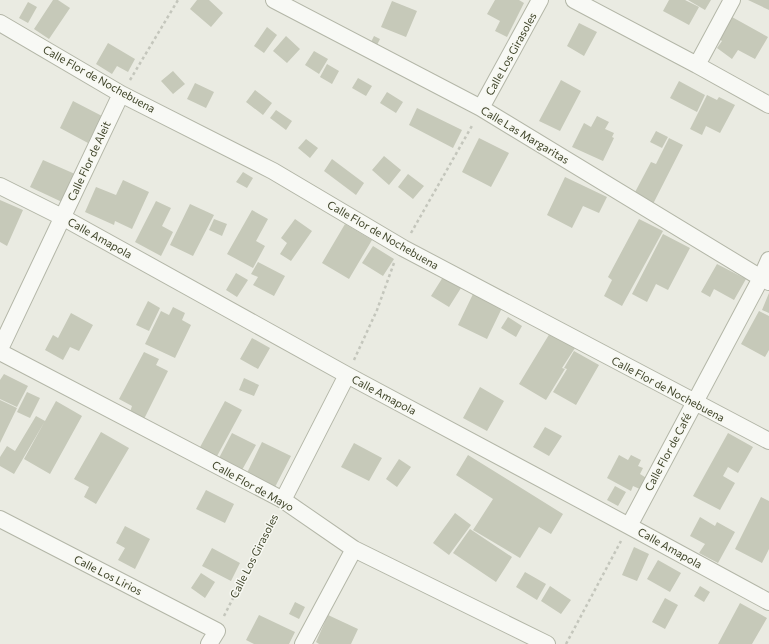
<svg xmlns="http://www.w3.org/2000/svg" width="769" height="644" viewBox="0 0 769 644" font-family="Commissioner,sans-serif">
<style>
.building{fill:#c6c9b9}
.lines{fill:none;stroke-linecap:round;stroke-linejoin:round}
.minor-casing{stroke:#b3b6a7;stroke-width:18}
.path{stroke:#c4c6bc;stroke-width:2.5;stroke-dasharray:3 3;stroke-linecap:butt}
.minor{stroke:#f8f9f5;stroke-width:16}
.labels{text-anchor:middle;stroke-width:3;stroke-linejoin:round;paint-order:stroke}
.street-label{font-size:11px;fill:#3f4429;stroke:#f7f8f2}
</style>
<rect width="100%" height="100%" fill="#eaebe2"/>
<path class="building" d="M53 0H58L70 8 49 39 34 29Z
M197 0H209L223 13 211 27 190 9Z
M495 0H519L524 3 507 37 495 31 500 21 487 14Z
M669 0H685L699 7 689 25 663 11Z
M688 0H711L705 10Z
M748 0H769V10Z
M392 1 417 11 406 37 381 27Z
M28 2 37 7 28 23 19 18Z
M732 17 768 37 755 59 738 50 732 59 717 48 722 41 719 39Z
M579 23 597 32 584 56 567 46Z
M267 27 277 35 264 53 254 46Z
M286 36 300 49 287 63 273 51Z
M374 36 380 39 376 47 370 44Z
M108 43 135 59 128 72 117 66 112 74 96 64Z
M314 51 328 59 319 74 305 65Z
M327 64 339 71 332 84 320 77Z
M173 71 185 84 173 94 161 81Z
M358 78 372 86 366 96 352 88Z
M561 80 581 91 560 131 539 121Z
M679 81 705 95 697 112 670 98Z
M195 83 214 92 206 108 187 99Z
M255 90 272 103 263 115 246 102Z
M387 92 403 102 396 113 380 103Z
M707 95 717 100 719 97 735 105 720 133 706 126 702 135 690 129Z
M73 101 102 116 88 143 60 128Z
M417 108 462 130 453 148 409 125Z
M276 110 292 121 286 130 270 118Z
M597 116 609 122 605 129 614 133 612 137 614 138 603 161 572 147 584 123 591 127Z
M656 131 668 137 662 148 650 142Z
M479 138 509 153 491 187 462 172Z
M669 138 683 145 653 204 634 194 651 162 656 164Z
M306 139 318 148 310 158 298 148Z
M384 156 401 170 389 185 372 170Z
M332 159 364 183 356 195 324 171Z
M43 160 75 174 62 202 30 187Z
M243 172 253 178 247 188 236 182Z
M408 174 424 186 413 199 398 187Z
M565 177 607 197 599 213 583 206 572 228 547 215Z
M123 180 149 192 132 229 115 221 114 225 85 212 96 187 116 195Z
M0 200 23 210 7 246 0 242Z
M156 201 171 208 162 226 173 232 161 256 135 242Z
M190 204 214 215 193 256 170 245Z
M252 210 268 219 256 241 265 246 253 268 227 254Z
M214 219 227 224 222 236 209 230Z
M295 219 312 231 291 261 280 254 287 243 281 238Z
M639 219 663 231 622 306 604 296 612 280 608 277Z
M345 224 372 240 349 279 322 263Z
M663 234 690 248 668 290 656 284 647 302 632 294Z
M373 246 394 259 383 276 362 263Z
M258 262 285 276 274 296 253 285 258 277 251 274Z
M717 264 746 279 734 300 714 289 710 297 701 292Z
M236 273 248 280 237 297 226 290Z
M443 277 461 288 449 307 431 296Z
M769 293V313L762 310Z
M473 294 502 308 487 339 458 325Z
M148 301 160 308 149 331 136 325Z
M173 307 185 313 182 320 191 325 175 358 145 344 161 311 169 315Z
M759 311 769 316V350L765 357 741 344Z
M71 313 93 325 79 351 70 347 63 360 45 350 53 335 58 338Z
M508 317 522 326 516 337 501 328Z
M550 333 575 348 562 368 565 369 546 400 519 384Z
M252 338 270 348 258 369 240 359Z
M574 351 599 365 576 405 553 392 567 369 564 368Z
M144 352 159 359 156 365 168 371 144 419 130 412 132 406 119 399Z
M4 374 28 386 17 407 0 399V380Z
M244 378 259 385 254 396 239 390Z
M480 387 504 401 487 431 463 418Z
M27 392 40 398 30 418 17 412Z
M0 400 17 408 0 443Z
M56 401 82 416 50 474 24 459Z
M225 401 242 410 216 458 199 449Z
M36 416 45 421 14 474 0 466V457L7 446 15 451Z
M545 427 562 436 549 456 533 447Z
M101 432 129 448 96 504 84 497 89 487 74 479Z
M232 433 256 445 242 470 219 458Z
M728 433 753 447 738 473 728 467 723 476 735 483 720 510 693 496Z
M262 442 291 456 274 489 246 475Z
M354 443 382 458 369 481 341 467Z
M468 455 563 514 551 534 539 527 520 558 473 530 493 499 456 475Z
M619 455 628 460 631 455 641 460 638 466 643 468 640 474 648 479 642 490 633 486 631 491 607 478Z
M399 459 411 467 397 487 386 479Z
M615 486 626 492 618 506 607 500Z
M206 490 234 504 225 523 196 509Z
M761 497 769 501V549L762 563 735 549Z
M455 513 471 525 449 555 433 543Z
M700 517 715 526 717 522 735 532 718 563 699 553 705 544 690 536Z
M125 526 150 539 135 569 118 560 125 548 116 543Z
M470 529 512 557 496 582 453 553Z
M634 547 649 554 637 581 622 575Z
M212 548 240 563 231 581 202 566Z
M658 560 681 573 670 592 647 579Z
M525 572 546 584 537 600 516 587Z
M201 573 215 582 205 598 191 588Z
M550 586 571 600 561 614 541 601Z
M700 586 710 592 704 602 694 596Z
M665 598 678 605 665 629 652 622Z
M295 602 305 607 299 619 289 614Z
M740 603 767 618 752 644H718Z
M259 615 295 632 289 644H254L246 640Z
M328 615 358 629 351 644H319L316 642Z"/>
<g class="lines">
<defs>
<path id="minor" d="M274 0 481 108 761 278 769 282
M574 0 697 65
M732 0 697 65 769 105
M0 23 121 94 273 171 403 248 769 441
M481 108 540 0
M0 186 62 217 347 375 629 526 769 602
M0 349 121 94
M0 352 283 500 354 549 547 644
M283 500 347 375
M0 519 217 631 209 644
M629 526 761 278 769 260
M303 644 354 549"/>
</defs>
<use href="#minor" class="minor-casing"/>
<path class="path" d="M130 80 178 0
M411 233 473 124
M354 360 377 310 394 263
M224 616 275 515
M566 644 621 541"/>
<use href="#minor" class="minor"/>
</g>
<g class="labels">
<g class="street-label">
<text transform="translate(511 54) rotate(-61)" y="4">Calle Los Girasoles</text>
<text transform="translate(99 79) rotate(29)" y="4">Calle Flor de Nochebuena</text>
<text transform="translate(525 135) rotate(31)" y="4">Calle Las Margaritas</text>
<text transform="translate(89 161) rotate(-65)" y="4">Calle Flor de Aleit</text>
<text transform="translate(383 235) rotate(30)" y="4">Calle Flor de Nochebuena</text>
<text transform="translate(100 238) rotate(29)" y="4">Calle Amapola</text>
<text transform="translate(668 389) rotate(28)" y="4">Calle Flor de Nochebuena</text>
<text transform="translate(384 395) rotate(28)" y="4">Calle Amapola</text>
<text transform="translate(668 452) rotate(-62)" y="4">Calle Flor de Café</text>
<text transform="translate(253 486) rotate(29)" y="4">Calle Flor de Mayo</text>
<text transform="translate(670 548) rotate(29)" y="4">Calle Amapola</text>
<text transform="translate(254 556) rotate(-63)" y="4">Calle Los Girasoles</text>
<text transform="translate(108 575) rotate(27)" y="4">Calle Los Lirios</text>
</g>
</g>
</svg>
